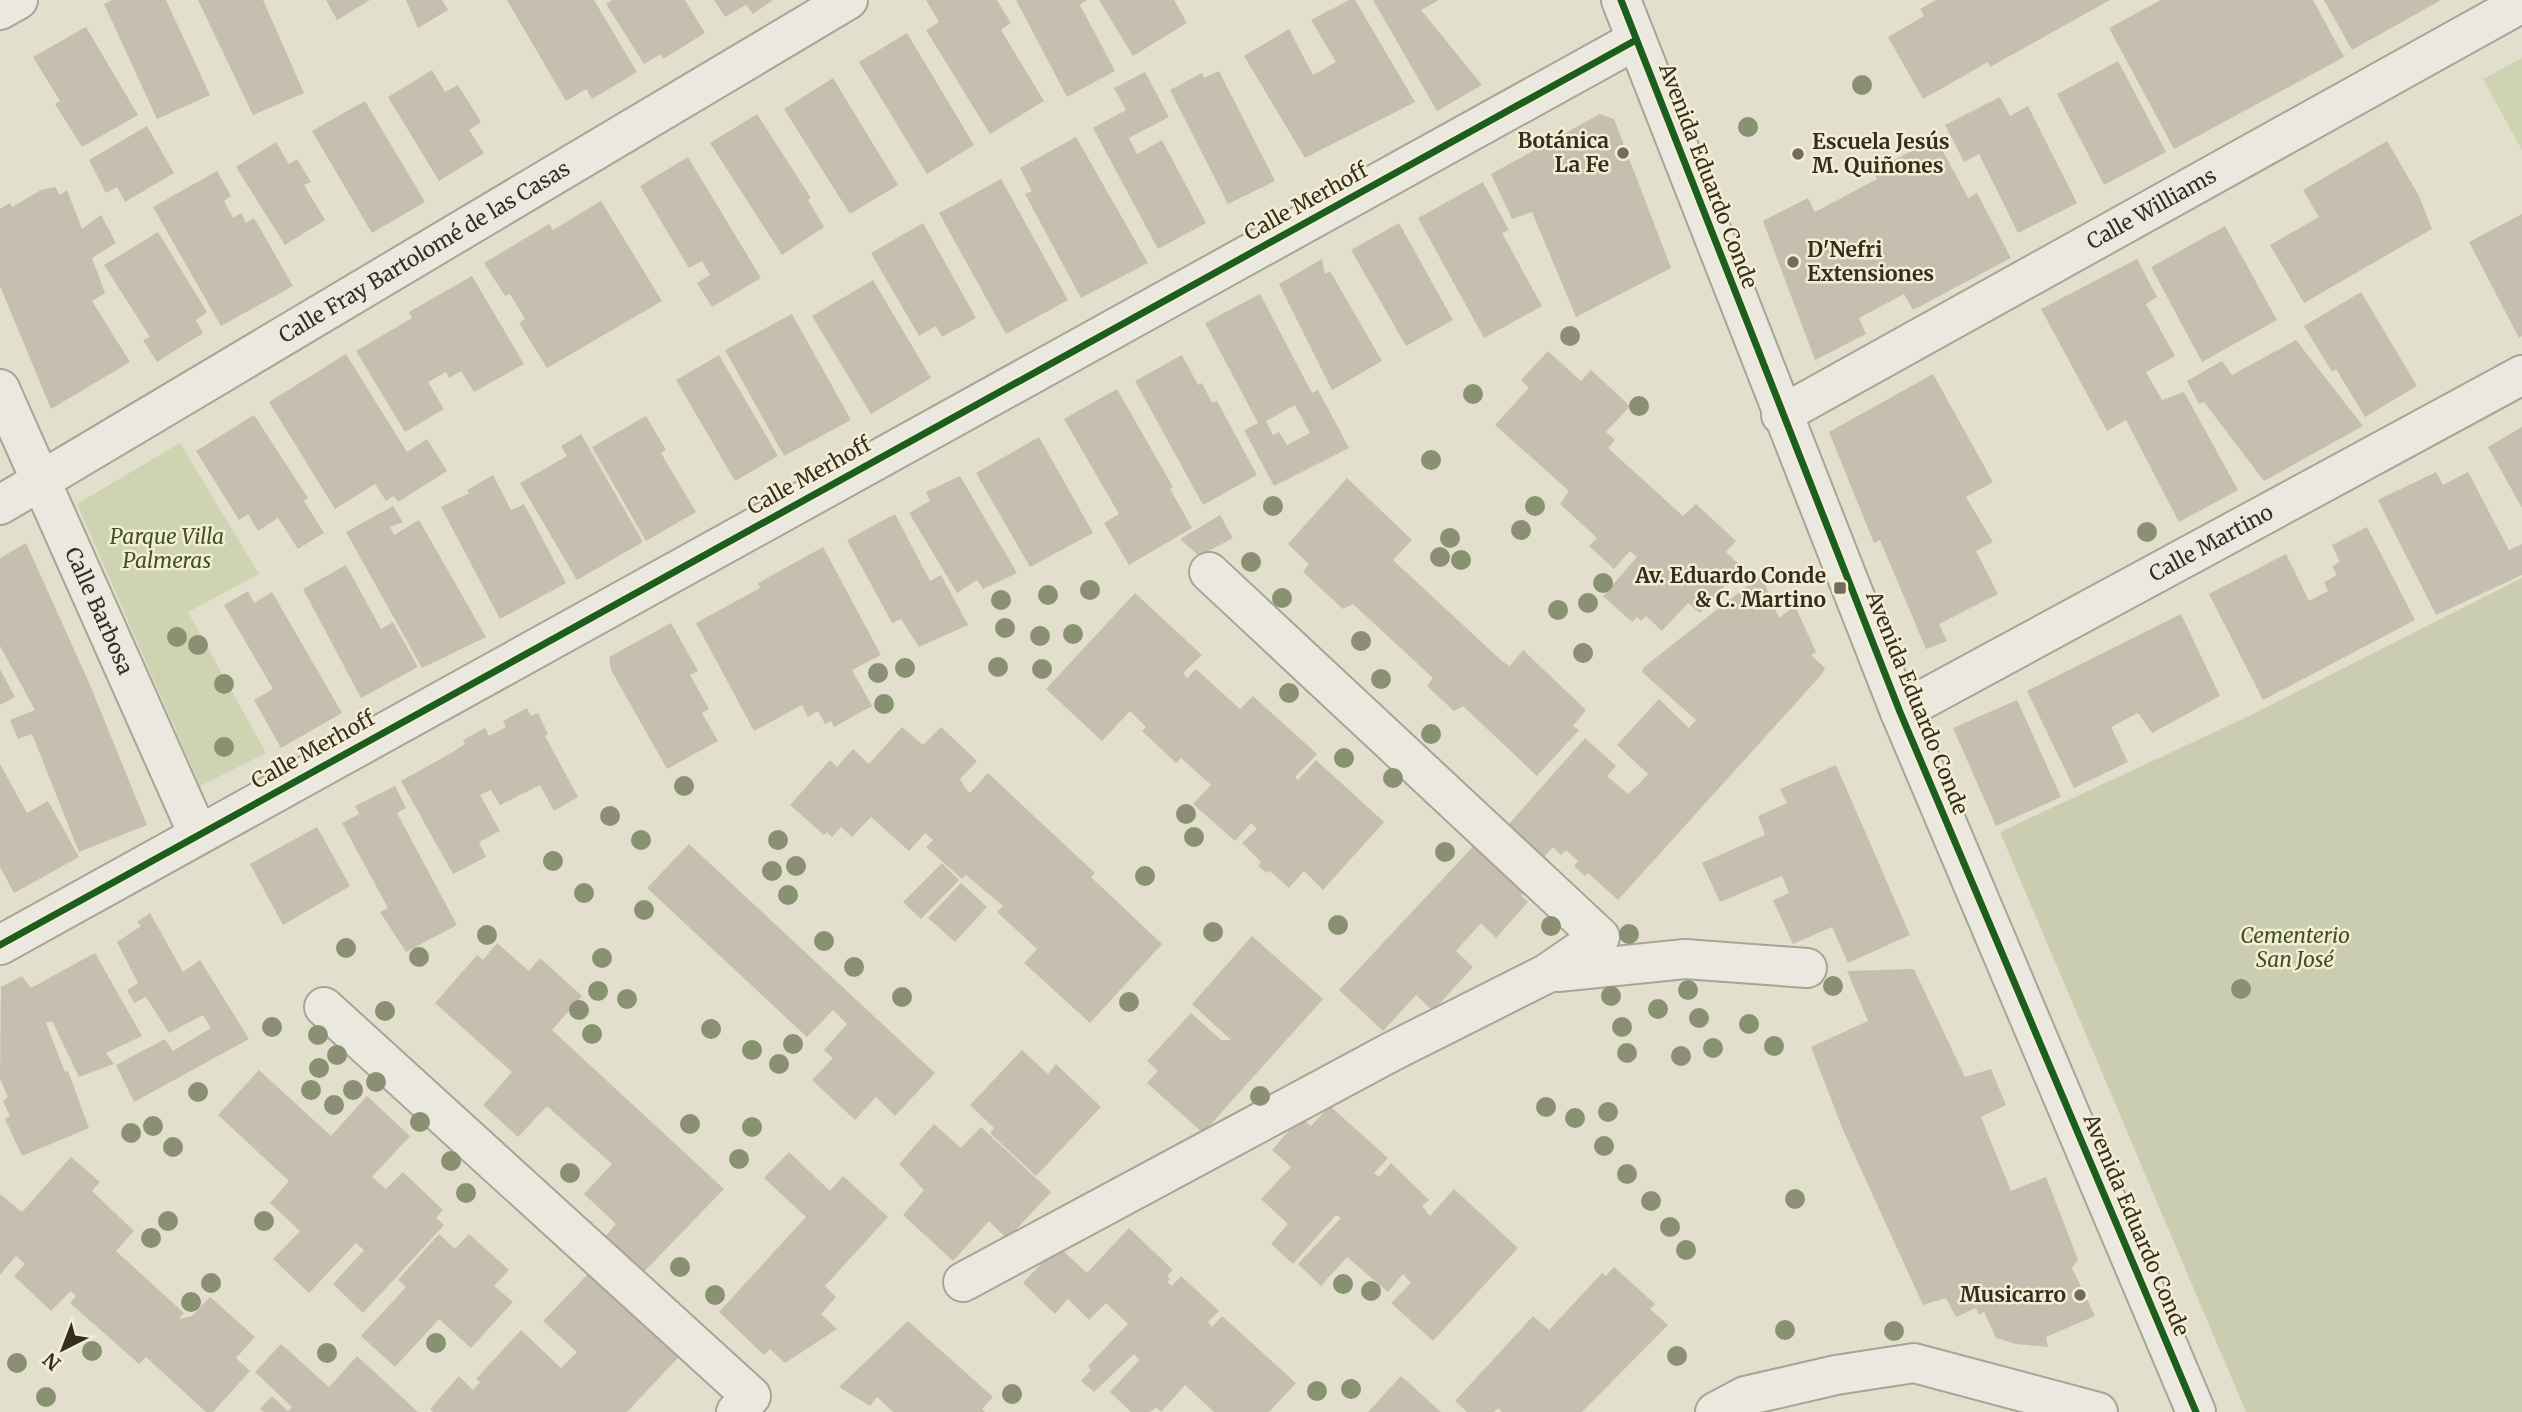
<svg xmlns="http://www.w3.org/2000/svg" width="2522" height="1412" viewBox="0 0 2522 1412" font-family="Merriweather,serif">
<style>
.green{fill:#ced3b1}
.cemetery{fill:#cacdb0}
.building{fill:#c6bfaf;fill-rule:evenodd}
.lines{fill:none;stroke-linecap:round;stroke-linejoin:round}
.minor-casing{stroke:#a8a496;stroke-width:42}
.minor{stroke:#ebe8df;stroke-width:38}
.cycleway-casing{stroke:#f3eed4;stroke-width:11}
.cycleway{stroke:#1b5e20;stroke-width:7}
.tree{fill:#8a9172}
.poi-dot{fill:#736b5c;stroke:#f3eed4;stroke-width:2.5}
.labels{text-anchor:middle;stroke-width:5;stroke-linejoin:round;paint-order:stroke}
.poi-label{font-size:21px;font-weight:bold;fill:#362d1f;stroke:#f3eed4;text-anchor:end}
.street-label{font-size:21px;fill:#362d1f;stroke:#f3eed4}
.park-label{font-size:21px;font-style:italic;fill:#415127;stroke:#f3eed4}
</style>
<rect width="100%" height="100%" fill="#e3dfcd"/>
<path class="green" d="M2522 58V150L2483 79Z
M180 443 259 574 188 612 266 753 200 786 77 504Z"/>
<path class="cemetery" d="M2522 578V1412H2246L2000 832 2247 717Z"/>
<path class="building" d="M112 0H166L210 95 157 119 104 4Z
M198 0H263L304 93 253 115Z
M326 0H370L337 20Z
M406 0H442L448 10 418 28Z
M507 0H594L637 72 592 99 586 89 566 101Z
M612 0H685L705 33 663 59 661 54 644 64 606 4Z
M714 0H773L753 14 746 5 725 17Z
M926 0H997L1011 23 1001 30 1044 101 990 134 926 30 939 22Z
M1016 0H1087L1080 5 1115 71 1067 97Z
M1099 0H1174L1187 23 1133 56Z
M1349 0H1355L1415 102 1305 158 1244 56 1289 29 1313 75 1336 62 1311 20Z
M1373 0H1439L1421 10 1482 85 1437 111Z
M1936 0H2110L1990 67 1988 62 1923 99 1888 37 1924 16 1920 9Z
M2161 0H2313L2344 57 2174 149 2109 28Z
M2324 0H2441L2352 50Z
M86 27 138 115 82 147 55 104 60 101 33 57Z
M907 33 974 145 927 174 859 62Z
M2118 61 2166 152 2104 185 2057 94Z
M432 70 445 92 458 85 481 122 469 130 484 153 439 181 388 97Z
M1219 71 1275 181 1228 204 1170 90 1202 73 1204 78Z
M1145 72 1169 117 1129 138 1137 154 1162 140 1206 223 1158 249 1093 128 1126 110 1114 88Z
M833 78 898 185 850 214 784 109Z
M2000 97 2010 116 2028 106 2077 203 2018 233 1979 154 1964 162 1945 125Z
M365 101 425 202 372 233 312 131Z
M757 114 811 198 808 200 824 227 782 255 710 143Z
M1600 114 1614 119 1671 268 1576 317 1532 212 1512 219 1491 174Z
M147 126 174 173 125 202 117 187 106 193 89 160Z
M1076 137 1148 263 1081 298 1025 194 1032 191 1020 168Z
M1936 138 1968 198 1977 193 2011 258 1913 310 1904 294 1859 318 1866 334 1815 360 1763 221 1808 198 1815 212 1877 179 1873 171Z
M2387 141 2419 196 2432 229 2304 303 2270 245 2319 217 2303 190Z
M276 142 289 164 297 159 311 182 304 185 325 220 285 245 236 167Z
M688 157 761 278 712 307 697 283 710 275 702 261 689 268 640 186Z
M217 171 231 196 224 201 233 218 241 213 246 223 254 218 293 286 221 326 153 207Z
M1001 179 1068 300 1006 334 939 213Z
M1483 182 1509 230 1502 233 1542 306 1484 338 1418 218Z
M55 187 60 195 67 190 82 229 101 215 116 243 92 258 105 293 92 301 130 362 51 409 0 286V209L10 203 12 207 41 190Z
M601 201 662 301 547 368 519 323 525 319 510 294 505 296 484 263 549 224 553 230Z
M2522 214V336L2519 338 2469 242Z
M923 223 976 318 942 337 936 326 919 336 871 253Z
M1399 223 1453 320 1406 346 1351 250Z
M2225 226 2277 320 2202 362 2151 267Z
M158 232 207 312 196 320 203 333 157 362 143 340 150 337 104 265Z
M1322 259 1325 274 1330 271 1382 361 1332 390 1279 284Z
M2137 259 2157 297 2146 304 2175 356 2146 372 2162 400 2184 392 2238 490 2179 522 2126 420 2107 431 2041 309Z
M472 276 524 364 474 392 461 371 449 378 446 372 428 382 444 409 405 432 356 351 412 318 409 312Z
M873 280 931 378 871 414 812 316Z
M2361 292 2417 386 2365 417 2336 369 2332 372 2304 326Z
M1260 294 1312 393 1318 390 1349 448 1274 486 1244 430 1258 423 1205 323ZM1295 405 1310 433 1287 445 1279 432 1273 435 1266 421Z
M792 314 851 420 784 456 725 350Z
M2296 340 2363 426 2264 481 2204 402 2199 404 2187 381 2222 361 2232 375Z
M1548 351 1581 381 1591 370 1630 406 1606 432 1615 440 1608 448 1683 516 1696 504 1736 541 1726 552 1742 567 1700 613 1688 603 1662 631 1646 616 1641 621 1637 617 1632 622 1603 596 1637 557 1630 551 1614 569 1589 546 1597 538 1560 504 1569 491 1495 425 1529 388 1521 380Z
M346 354 407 452 427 439 447 471 398 502 394 496 386 501 375 484 335 509 269 402Z
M719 355 778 456 735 481 676 380Z
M1182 355 1198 385 1202 383 1212 403 1217 401 1257 475 1203 505 1135 381Z
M1933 374 1993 482 1966 497 1993 542 1976 551 1998 594 1939 624 1947 641 1926 649 1880 540 1874 543 1829 432Z
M1117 389 1173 487 1170 489 1192 528 1129 565 1104 523 1119 514 1064 419Z
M254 415 308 498 304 501 324 533 298 549 278 518 258 531 248 514 239 520 196 451Z
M646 416 666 450 661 453 696 512 646 541 592 447Z
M2522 427V508L2488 447Z
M581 434 643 542 577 580 520 483 567 456 561 446Z
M1039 437 1093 533 1030 567 976 473Z
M2436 472 2443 485 2468 472 2509 550 2522 544V575L2436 615 2378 500Z
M493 475 511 510 524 504 566 583 500 619 441 507 469 493 467 490Z
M960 476 1017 573 983 589 977 580 957 593 909 513 930 501 926 492Z
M1347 478 1412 540 1393 560 1503 662 1510 666 1523 650 1586 710 1573 726 1579 730 1537 776 1463 706 1454 711 1427 686 1433 678 1353 604 1343 609 1303 572 1309 564 1288 544Z
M393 506 403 522 390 527 394 535 419 520 486 637 422 668 346 532Z
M895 514 930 581 941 575 968 625 919 647 901 619 892 623 847 540Z
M1220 515 1233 538 1199 556 1180 539Z
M2367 527 2415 620 2263 700 2209 594 2286 554 2309 601 2328 591 2324 582 2337 575 2332 566 2340 562 2332 545Z
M26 543 90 685 147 825 79 852 32 734 18 739 10 720 35 710 0 646V558Z
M823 547 881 655 852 670 872 706 834 727 831 721 825 724 818 711 808 717 802 705 754 731 696 623 760 588 758 583Z
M346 565 381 629 393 622 418 667 361 698 303 589Z
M1761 575 1779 618 1795 606 1816 652 1811 655 1825 668 1822 674 1618 900 1588 873 1585 876 1574 866 1578 861 1566 850 1561 855 1553 847 1536 866 1500 834 1585 738 1616 766 1607 776 1628 794 1640 783 1648 774 1617 745 1659 699 1689 728 1696 720 1642 672 1644 667Z
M248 591 254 603 272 592 342 713 281 748 254 700 273 689 224 605Z
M1135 593 1202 655 1183 673 1187 678 1196 669 1240 709 1253 696 1317 754 1295 777 1298 780 1316 760 1384 822 1323 890 1304 871 1289 888 1270 871 1267 873 1258 866 1261 862 1242 843 1257 829 1251 823 1235 841 1193 804 1211 785 1181 758 1176 763 1142 731 1146 727 1130 711 1102 741 1046 689Z
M2181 614 2220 696 2152 733 2138 713 2111 727 2128 762 2074 788 2027 691Z
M671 623 698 671 690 675 709 709 702 713 718 741 667 769 611 670 609 657Z
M0 669 15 697 0 705Z
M2017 700 2061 797 1996 826 1953 728Z
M527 708 531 716 538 713 548 734 545 736 578 797 554 811 540 785 500 805 491 790 480 795 500 831 479 842 486 857 453 874 401 781 453 752 465 744 463 740 485 728 489 736 506 727 503 721Z
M902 727 923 745 941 727 977 761 960 779 966 789 970 793 988 773 1095 873 1091 877 1162 944 1090 1023 1024 963 1037 949 997 912 1003 906 966 875 962 879 926 847 933 840 925 833 909 851 871 817 852 837 841 827 832 837 827 832 824 835 790 805 830 760 837 767 853 749 869 764Z
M0 764 27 813 48 801 79 857 14 893 0 867Z
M1836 765 1910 935 1848 963 1832 927 1793 944 1773 900 1789 893 1782 876 1720 902 1702 863 1765 835 1758 816 1787 803 1780 789Z
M395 786 406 808 397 813 457 925 406 952 380 912 388 908 342 823 359 814 355 806Z
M317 827 350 886 283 925 250 864Z
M1482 837 1525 891 1521 896 1528 902 1496 938 1481 923 1456 951 1473 967 1433 1011 1416 995 1383 1031 1339 990Z
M689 844 935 1073 895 1116 876 1097 855 1120 812 1080 833 1058 824 1050 847 1024 833 1010 807 1037 647 888Z
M942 863 959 880 921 919 903 902Z
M961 883 987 907 955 942 928 918Z
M150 913 183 972 200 960 249 1039 134 1102 116 1065 165 1039 173 1051 211 1028 203 1015 169 1033 146 997 134 1003 127 990 138 983 117 942 141 926 137 922Z
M1252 936 1323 999 1203 1133 1147 1083 1158 1071 1147 1061 1191 1013 1221 1040H1231L1192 1004Z
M497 943 529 971 540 958 582 996 552 1030 724 1189 636 1280 598 1245 616 1224 584 1194 612 1164 547 1106 518 1137 483 1105 512 1072 435 1003 477 955 483 960Z
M95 953 142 1036 106 1053 114 1064 79 1077 52 1021 46 1023 65 1072 68 1071 89 1128 22 1156 5 1119 10 1116 3 1101 8 1097 0 1079 1 987 22 976 31 988Z
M1914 969 1965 1077 1991 1069 2006 1105 1981 1117 2011 1191 2046 1177 2078 1260 2072 1268 2095 1316 2046 1337 2048 1347 2016 1344 1996 1338 1984 1312 1979 1315 1976 1308 1956 1317 1946 1298 1923 1305 1843 1130 1811 1047 1868 1021 1847 971Z
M1022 1050 1048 1074 1056 1064 1101 1107 1036 1176 990 1133 994 1128 970 1105Z
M259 1070 331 1136 367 1096 410 1136 372 1177 386 1189 403 1172 443 1210 436 1218 444 1225 363 1313 333 1284 364 1250 356 1243 309 1293 273 1259 300 1231 270 1203 289 1181 218 1115Z
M1330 1106 1388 1158 1374 1173 1379 1177 1391 1163 1429 1200 1422 1206 1430 1216 1454 1189 1518 1248 1433 1341 1391 1303 1411 1283 1403 1274 1388 1292 1347 1257 1321 1286 1298 1264 1341 1218 1336 1215 1293 1264 1271 1244 1288 1224 1261 1199 1291 1167 1272 1150 1301 1117 1311 1126Z
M934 1124 961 1148 981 1127 1051 1192 1007 1239 989 1221 953 1261 903 1215 924 1190 899 1164Z
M789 1152 830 1191 843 1176 888 1217 825 1286 836 1297 821 1314 837 1329 785 1363 770 1349 764 1355 719 1312 806 1217 764 1178Z
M71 1157 100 1182 92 1191 134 1231 116 1251 184 1313 179 1319 192 1316 210 1297 255 1337 236 1358 250 1371 213 1412H206L146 1357 139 1364 70 1303 76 1296 71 1291 51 1311 14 1276 25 1264 16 1256 0 1275V1194L22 1212Z
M1129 1228 1173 1270 1167 1276 1170 1279 1167 1282 1172 1286 1181 1276 1219 1311 1208 1322 1212 1327 1222 1316 1296 1383 1269 1412H1214L1185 1385 1161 1412 1156 1407 1150 1412H1131L1110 1392 1139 1360 1134 1354 1094 1392 1081 1381 1091 1370 1088 1366 1128 1324 1106 1303 1089 1320 1068 1299 1055 1314 1023 1283 1058 1246 1087 1273Z
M439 1234 455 1249 469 1234 509 1270 494 1286 513 1302 471 1348 439 1319 395 1367 361 1336 406 1287 398 1280Z
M1614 1267 1655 1304 1650 1309 1668 1325 1582 1412H1502L1498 1408 1494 1412H1467L1455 1401 1533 1316 1549 1330 1602 1273 1606 1276Z
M588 1274 619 1303 630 1290 690 1345 627 1412H433L430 1409 459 1376 473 1390 480 1382 476 1379 521 1330 561 1368 577 1352 543 1321Z
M908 1321 993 1397 982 1409 985 1412H893L877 1397 870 1406 839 1387Z
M281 1344 329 1387 357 1356 418 1412H264L260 1409 272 1396 288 1411 292 1407 255 1372Z
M1401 1376 1441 1412H1368Z"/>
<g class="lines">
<defs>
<g id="minor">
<path d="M1621 0 1900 712 2196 1412"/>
<path d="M0 10 18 0"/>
<path id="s1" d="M0 389 198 834"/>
<path id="s2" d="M1781 415 2522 3"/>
<path id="s3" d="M0 505 848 0"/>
<path id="s4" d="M1900 712 2522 375"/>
<path d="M0 945 1636 40"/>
<path d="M1558 972 1685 959 1807 968"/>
<path d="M324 1007 751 1396 736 1412"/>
<path d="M963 1282 1391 1052 1546 974 1600 937 1209 572"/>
<path d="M1715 1412 1745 1396 1836 1375 1914 1363 2098 1412"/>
</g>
</defs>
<use href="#minor" class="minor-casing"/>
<use href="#minor" class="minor"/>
<defs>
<path id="cycleway" d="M1621 0 1900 712 2196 1412
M0 945 1636 40"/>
</defs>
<use href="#cycleway" class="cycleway-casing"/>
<use href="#cycleway" class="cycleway"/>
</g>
<g class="tree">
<circle cx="1862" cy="85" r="10"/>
<circle cx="1748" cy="127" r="10"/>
<circle cx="1570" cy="336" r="10"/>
<circle cx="1473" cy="394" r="10"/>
<circle cx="1639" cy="406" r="10"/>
<circle cx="1431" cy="460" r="10"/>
<circle cx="1273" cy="506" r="10"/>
<circle cx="1535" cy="506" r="10"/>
<circle cx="1521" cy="530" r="10"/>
<circle cx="2147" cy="532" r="10"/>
<circle cx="1450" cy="538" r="10"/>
<circle cx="1440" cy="557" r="10"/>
<circle cx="1461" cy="560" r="10"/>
<circle cx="1251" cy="562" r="10"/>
<circle cx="1603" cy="583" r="10"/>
<circle cx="1090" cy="590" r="10"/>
<circle cx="1048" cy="595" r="10"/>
<circle cx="1282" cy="598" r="10"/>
<circle cx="1001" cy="600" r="10"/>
<circle cx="1588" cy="603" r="10"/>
<circle cx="1558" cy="610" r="10"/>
<circle cx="1005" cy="628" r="10"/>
<circle cx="1073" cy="634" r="10"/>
<circle cx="1040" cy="636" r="10"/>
<circle cx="177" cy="637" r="10"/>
<circle cx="1361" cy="641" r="10"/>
<circle cx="198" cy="645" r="10"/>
<circle cx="1583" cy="653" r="10"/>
<circle cx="998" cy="667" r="10"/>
<circle cx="905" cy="668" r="10"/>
<circle cx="1042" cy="669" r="10"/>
<circle cx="878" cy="673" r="10"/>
<circle cx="1381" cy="679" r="10"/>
<circle cx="224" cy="684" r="10"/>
<circle cx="1289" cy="693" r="10"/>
<circle cx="884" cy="704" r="10"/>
<circle cx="1431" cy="734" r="10"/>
<circle cx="224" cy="747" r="10"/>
<circle cx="1344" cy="758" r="10"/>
<circle cx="1393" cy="778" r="10"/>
<circle cx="684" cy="786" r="10"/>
<circle cx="1186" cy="814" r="10"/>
<circle cx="610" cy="816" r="10"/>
<circle cx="1194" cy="837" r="10"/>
<circle cx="641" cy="840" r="10"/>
<circle cx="778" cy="840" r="10"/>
<circle cx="1445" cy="852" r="10"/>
<circle cx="553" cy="861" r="10"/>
<circle cx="796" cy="866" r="10"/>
<circle cx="772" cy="871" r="10"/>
<circle cx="1145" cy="876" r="10"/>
<circle cx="584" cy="893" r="10"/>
<circle cx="788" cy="895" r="10"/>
<circle cx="644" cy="910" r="10"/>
<circle cx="1338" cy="925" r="10"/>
<circle cx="1551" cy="926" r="10"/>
<circle cx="1213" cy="932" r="10"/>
<circle cx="1629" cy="934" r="10"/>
<circle cx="487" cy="935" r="10"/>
<circle cx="824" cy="941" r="10"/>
<circle cx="346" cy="948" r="10"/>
<circle cx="419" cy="957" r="10"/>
<circle cx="602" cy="958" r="10"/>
<circle cx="854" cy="967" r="10"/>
<circle cx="1833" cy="986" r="10"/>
<circle cx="2241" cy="989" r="10"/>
<circle cx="1688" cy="990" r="10"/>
<circle cx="598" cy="991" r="10"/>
<circle cx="1611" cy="996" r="10"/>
<circle cx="902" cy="997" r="10"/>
<circle cx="627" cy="999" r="10"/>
<circle cx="1129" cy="1002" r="10"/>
<circle cx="1658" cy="1009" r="10"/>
<circle cx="579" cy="1010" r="10"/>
<circle cx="385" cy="1011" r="10"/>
<circle cx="1699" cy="1018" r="10"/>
<circle cx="1749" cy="1024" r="10"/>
<circle cx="272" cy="1027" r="10"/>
<circle cx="1622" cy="1027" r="10"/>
<circle cx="711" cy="1029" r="10"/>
<circle cx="592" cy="1034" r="10"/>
<circle cx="318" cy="1035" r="10"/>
<circle cx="793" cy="1044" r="10"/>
<circle cx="1774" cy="1046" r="10"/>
<circle cx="1713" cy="1048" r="10"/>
<circle cx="752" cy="1050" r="10"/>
<circle cx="1627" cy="1053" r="10"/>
<circle cx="337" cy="1055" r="10"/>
<circle cx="1681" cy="1056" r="10"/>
<circle cx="779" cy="1064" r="10"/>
<circle cx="319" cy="1068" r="10"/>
<circle cx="376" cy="1082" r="10"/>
<circle cx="311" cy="1090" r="10"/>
<circle cx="353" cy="1090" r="10"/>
<circle cx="198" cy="1092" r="10"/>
<circle cx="1260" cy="1096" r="10"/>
<circle cx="334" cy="1105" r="10"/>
<circle cx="1546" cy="1107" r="10"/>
<circle cx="1608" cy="1112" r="10"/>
<circle cx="1575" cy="1118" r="10"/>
<circle cx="420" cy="1122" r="10"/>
<circle cx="690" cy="1124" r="10"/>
<circle cx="153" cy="1126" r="10"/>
<circle cx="752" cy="1127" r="10"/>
<circle cx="131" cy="1133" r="10"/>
<circle cx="1604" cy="1146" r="10"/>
<circle cx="173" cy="1147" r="10"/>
<circle cx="739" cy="1159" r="10"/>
<circle cx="451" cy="1161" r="10"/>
<circle cx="570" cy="1173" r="10"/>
<circle cx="1627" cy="1174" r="10"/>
<circle cx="466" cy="1193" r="10"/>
<circle cx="1795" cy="1199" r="10"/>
<circle cx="1651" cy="1201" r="10"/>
<circle cx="168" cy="1221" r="10"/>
<circle cx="264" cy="1221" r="10"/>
<circle cx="1670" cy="1227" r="10"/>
<circle cx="151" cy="1238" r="10"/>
<circle cx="1686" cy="1250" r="10"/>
<circle cx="680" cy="1267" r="10"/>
<circle cx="211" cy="1283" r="10"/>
<circle cx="1343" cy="1284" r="10"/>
<circle cx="1371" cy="1291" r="10"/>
<circle cx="715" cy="1295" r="10"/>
<circle cx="191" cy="1302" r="10"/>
<circle cx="1785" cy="1330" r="10"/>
<circle cx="1894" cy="1331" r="10"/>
<circle cx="436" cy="1343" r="10"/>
<circle cx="92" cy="1351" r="10"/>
<circle cx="327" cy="1353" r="10"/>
<circle cx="1677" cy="1356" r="10"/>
<circle cx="17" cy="1363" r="10"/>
<circle cx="1351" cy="1389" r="10"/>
<circle cx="1317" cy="1391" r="10"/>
<circle cx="1012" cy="1394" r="10"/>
<circle cx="46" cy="1397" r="10"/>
</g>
<g class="poi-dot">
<circle cx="1623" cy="153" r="7"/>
<circle cx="1798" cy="154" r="7"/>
<circle cx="1793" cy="262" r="7"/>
<rect x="1833" y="581" width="14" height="14" rx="3.5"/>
<circle cx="2080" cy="1295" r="7"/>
</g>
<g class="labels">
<g class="poi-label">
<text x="1609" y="148">Botánica<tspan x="1609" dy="24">La Fe</tspan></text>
<text x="1812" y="149" text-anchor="start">Escuela Jesús<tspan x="1812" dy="24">M. Quiñones</tspan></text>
<text x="1807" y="257" text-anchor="start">D'Nefri<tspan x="1807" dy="24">Extensiones</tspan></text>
<text x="1826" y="583">Av. Eduardo Conde<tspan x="1826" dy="24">&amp; C. Martino</tspan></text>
<text x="2066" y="1302">Musicarro</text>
</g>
<g class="street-label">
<text transform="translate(1708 176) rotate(69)" y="7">Avenida Eduardo Conde</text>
<text transform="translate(1306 202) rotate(-29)" y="7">Calle Merhoff</text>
<text dy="7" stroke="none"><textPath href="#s2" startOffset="424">Calle Williams</textPath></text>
<text dy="7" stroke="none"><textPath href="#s3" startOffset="494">Calle Fray Bartolomé de las Casas</textPath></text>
<text transform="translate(809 476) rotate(-29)" y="7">Calle Merhoff</text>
<text dy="7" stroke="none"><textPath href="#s4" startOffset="354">Calle Martino</textPath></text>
<text dy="7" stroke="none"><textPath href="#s1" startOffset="243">Calle Barbosa</textPath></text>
<text transform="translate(1917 703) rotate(68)" y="7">Avenida Eduardo Conde</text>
<text transform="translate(313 750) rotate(-29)" y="7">Calle Merhoff</text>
<text transform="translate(2136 1225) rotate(67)" y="7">Avenida Eduardo Conde</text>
</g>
<g class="park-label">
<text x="167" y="544">Parque Villa<tspan x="167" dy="24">Palmeras</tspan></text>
<text x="2295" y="943">Cementerio<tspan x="2295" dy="24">San José</tspan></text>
</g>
</g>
<g transform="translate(63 1349) rotate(222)" stroke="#f3eed4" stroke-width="5" paint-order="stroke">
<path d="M0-5L12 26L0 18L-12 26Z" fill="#362d1f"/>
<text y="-10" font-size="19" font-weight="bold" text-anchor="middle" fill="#362d1f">N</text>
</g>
</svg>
